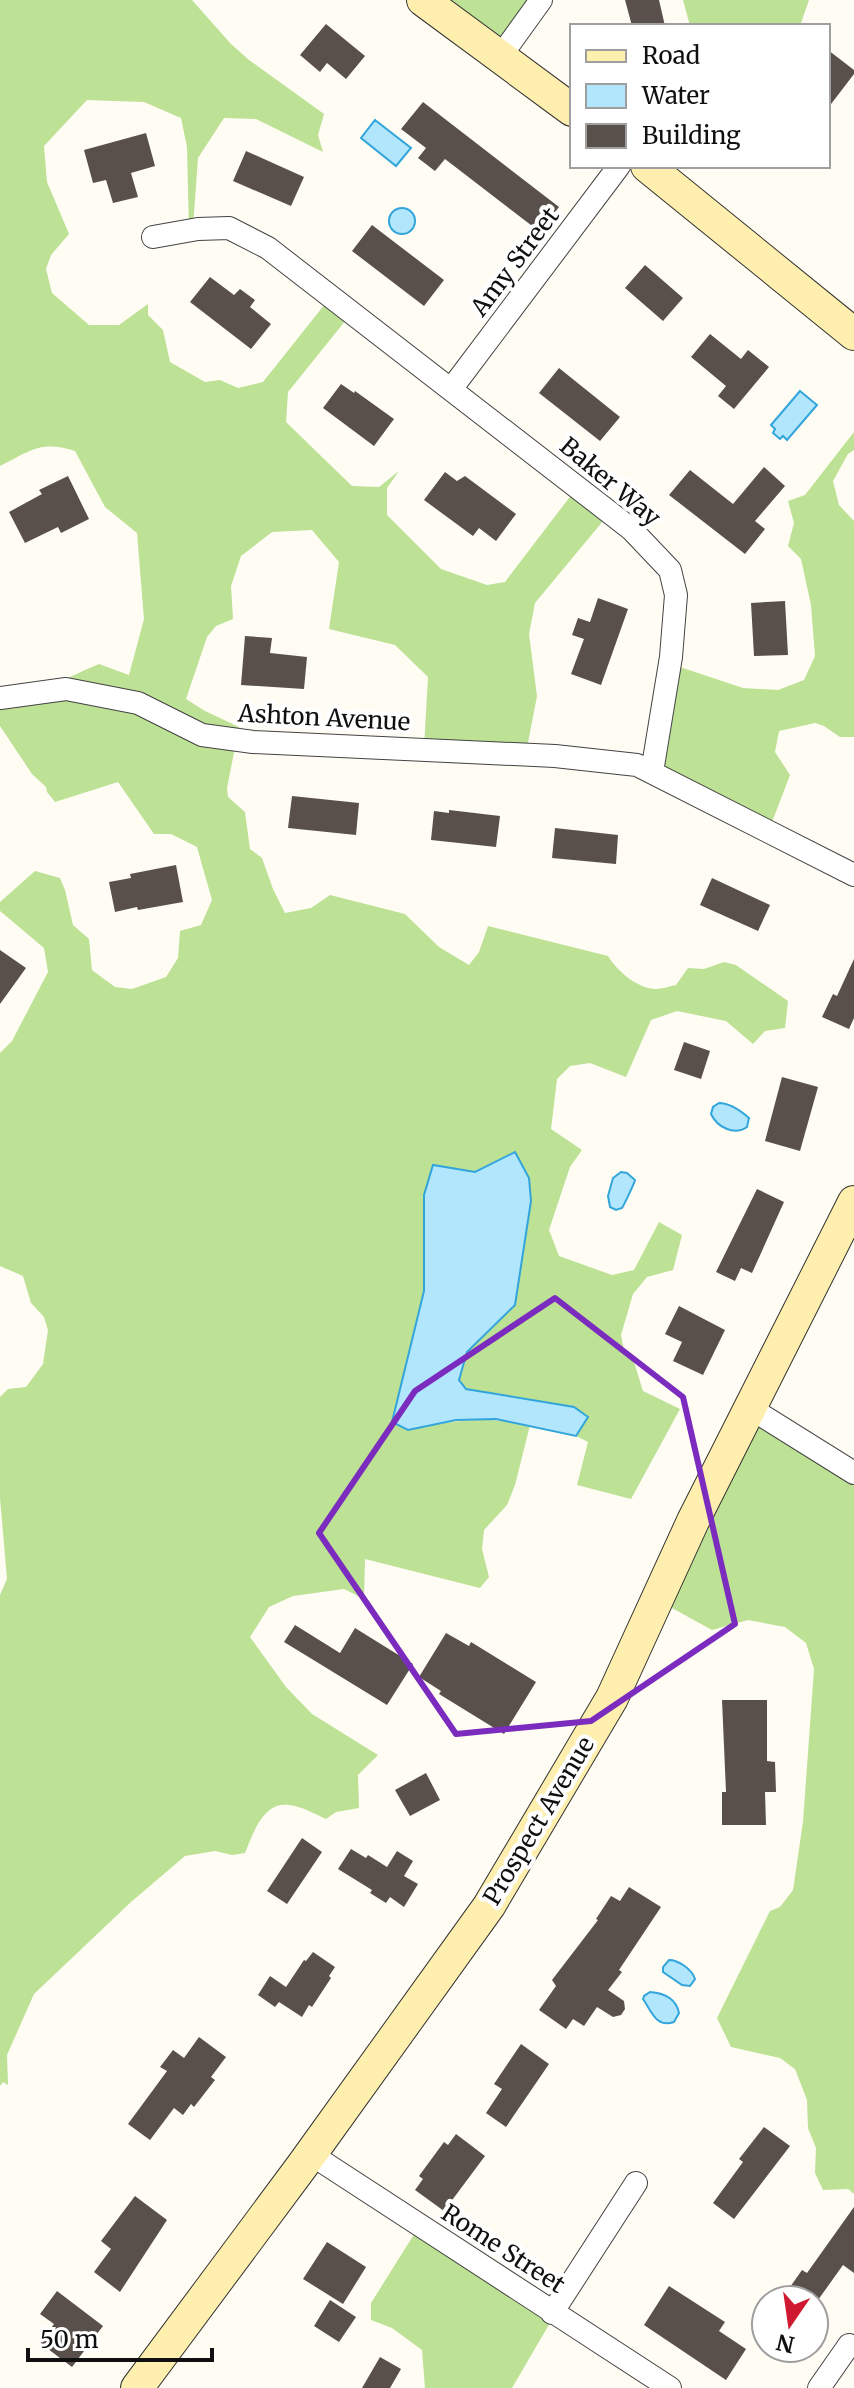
<svg xmlns="http://www.w3.org/2000/svg" width="854" height="2388" viewBox="0 0 854 2388" font-family="Merriweather,serif">
<style>
.forest{fill:#bde195}
.water{fill:#b2e6fc;stroke:#32a5da;stroke-width:2}
.building{fill:#5a504b}
.lines{fill:none;stroke-linecap:round;stroke-linejoin:round}
.street-casing{stroke:#434343;stroke-width:24}
.secondary-casing{stroke:#323232;stroke-width:34}
.street{stroke:#fff;stroke-width:22}
.secondary{stroke:#ffefae;stroke-width:32}
.marked{fill:none;stroke:#7b2cbf;stroke-width:6;stroke-linejoin:round}
.labels{text-anchor:middle;stroke-width:8;stroke-linejoin:round;paint-order:stroke}
.street-label{font-size:24px;fill:#101010;stroke:#fff}
</style>
<rect width="100%" height="100%" fill="#fffcf3"/>
<path class="forest" d="M0 0H192L231 44 249 60 324 114 318 135 323 152 256 119 224 118 198 158 193 227 189 230 187 147 181 118 144 102 87 100 44 146 47 182 69 234 51 255 46 269 52 293 89 325H119L148 304V315L163 330 170 362 205 382 220 380 238 388 263 382 329 299 350 315 288 392 286 422 352 486 379 487 399 471 387 488V515L441 569 487 585 505 582 575 490 608 515 535 603 529 634 537 696 526 753 424 748 428 677 395 645 329 629 339 562 312 530 272 532 241 556 231 586 233 619 216 626 207 637 186 699 205 711 239 727 227 788 228 797 245 812 250 849 262 858 273 889 285 913 311 908 330 895 405 914 439 947 469 965 479 952 488 926 608 956C617 971 638 989 656 989 662 989 670 986 676 985L688 968 704 969 724 962 736 965 788 1001 785 1028 765 1031 753 1044 726 1021 677 1011 651 1020 626 1077 590 1063 570 1066 557 1079 551 1129 582 1150 570 1167 549 1230 559 1256 612 1275 634 1270 659 1222 682 1235 673 1270 647 1277 633 1294 621 1335 624 1351 634 1362 643 1391 680 1409 631 1499 577 1485 588 1442 576 1436 588 1416 574 1407 466 1389 459 1380 467 1352 515 1305 514 1152 424 1195V1291L392 1421 408 1430C456 1420 481 1416 530 1425L515 1485 507 1505 484 1530 482 1549 489 1577 480 1588 365 1559 364 1599 344 1589 293 1596 269 1607 250 1637 286 1687 312 1714 378 1755 358 1775 359 1808 336 1812 326 1819C315 1814 301 1806 289 1805 263 1801 253 1834 245 1853L232 1855 215 1851 185 1856 131 1902 34 1994 7 2055 8 2085 3 2082 0 2086V1595L7 1579 0 1498V1397L8 1389 26 1387 43 1364 48 1330 44 1317 31 1303 23 1276 0 1266V1053L12 1041 48 972 44 948 0 911V902L35 871 60 878 65 890 73 925 89 939 92 970 115 987 132 989 166 977 178 958 180 931 201 925 212 900 197 847 171 834H154L118 782 55 802 47 792 46 787 32 774 0 726V710L85 670 99 664 129 675 144 619 137 533 105 507 75 451C41 440 30 451 0 466Z
M421 0H543L507 51Z
M683 0H809L800 26H690Z
M854 432V450L848 454 833 481 839 505 854 521V737H840L824 726 815 723 779 731 775 752 790 775 769 830 652 774 671 664 743 688 778 690 804 680 815 656 811 605 801 559 788 546 794 523 788 501 805 495Z
M747 1420 854 1475V2194L848 2189 823 2190 815 2173 816 2148 808 2128 807 2100 795 2069 780 2058 731 2047 717 2018 770 1911 780 1907 793 1890 803 1822 814 1669 806 1643 785 1627 748 1620 712 1630 661 1602Z
M418 2228 554 2316 512 2388H425L422 2350 392 2328 371 2320V2303Z"/>
<path class="water" d="M375 120 411 148 396 166 361 138Z
M389 221a13 13 0 1 1 26 0a13 13 0 1 1-26 0Z
M800 391 817 405 787 440 783 436 780 439 773 433 775 429 771 425Z
M719 1103C730 1103 741 1111 749 1118L747 1127C734 1136 717 1127 711 1114L713 1107Z
M515 1152 529 1178 531 1201 515 1305 467 1352 459 1380 466 1389 574 1407 588 1417 576 1436 496 1419 456 1420 408 1430 392 1422 424 1291V1195L433 1165 475 1172Z
M621 1172 627 1173 635 1180C634 1184 625 1203 622 1208L616 1210 610 1207 608 1196 613 1178Z
M669 1960C678 1960 692 1969 695 1979L690 1986 682 1985 663 1972V1967Z
M650 1992C664 1993 676 1998 679 2013L674 2022C656 2028 652 2012 643 1999L644 1996Z"/>
<path class="building" d="M625 0H659L665 26H632Z
M326 24 365 56 346 79 327 63 320 72 300 55Z
M828 50 854 70V74L828 108Z
M423 102 559 207 540 232 445 159 435 171 418 158 426 148 401 129Z
M146 133 155 166 131 173 138 197 113 203 106 180 93 183 84 150Z
M246 151 304 177 291 206 233 181Z
M372 225 444 280 424 306 352 251Z
M645 265 683 298 663 321 625 288Z
M210 277 234 295 240 289 255 300 250 307 271 324 251 349 190 302Z
M710 334 741 359 748 350 769 367 734 409 718 396 726 386 691 357Z
M559 368 620 417 600 441 539 393Z
M341 384 354 393 355 391 394 419 374 446 323 408Z
M764 467 785 486 755 521 765 529 745 554 669 495 690 470 733 504Z
M445 472 457 481 465 476 516 514 496 541 479 528 473 536 424 500Z
M68 476 89 519 61 533 58 527 25 543 9 512 42 494 39 490Z
M598 598 628 609 601 685 571 674 584 639 572 635 578 618 590 622Z
M785 601 788 655 754 656 751 603Z
M245 636 272 638 270 653 307 657 304 689 241 685Z
M292 796 359 803 356 835 288 828Z
M449 810 500 816 496 847 431 840 434 811 449 813Z
M555 828 618 835 616 864 552 858Z
M176 865 183 902 138 910 137 907 115 912 109 882 131 878 130 874Z
M712 878 770 905 758 931 700 905Z
M0 950 26 968 0 1004Z
M854 959V1018L849 1029 822 1017 833 994 837 996Z
M684 1042 710 1051 701 1079 674 1070Z
M782 1077 818 1087 800 1151 765 1141Z
M757 1189 784 1202 752 1273 741 1268 735 1281 716 1272Z
M679 1306 725 1330 703 1375 673 1361 682 1342 665 1334Z
M295 1625 340 1653 355 1628 413 1664 387 1705 284 1642Z
M446 1633 469 1646 471 1642 536 1682 504 1734 439 1694 441 1691 419 1677Z
M722 1700H767V1761L775 1762 776 1792H765L766 1825H722V1792H726Z
M426 1773 440 1800 410 1816 395 1790Z
M302 1838 322 1852 287 1904 267 1891Z
M351 1849 366 1858 368 1855 387 1867 397 1851 413 1861 404 1876 418 1884 404 1907 390 1897 386 1903 370 1893 372 1890 338 1869Z
M629 1887 661 1907 619 1970 622 1972 608 1990 624 2001 625 2009 621 2015 613 2017 597 2007 584 2026 573 2019 566 2029 539 2010 556 1986 552 1980 598 1920 596 1919 611 1896 620 1901Z
M313 1952 335 1967 329 1976 331 1978 312 2007 309 2005 302 2017 279 2002 275 2007 258 1995 270 1976 286 1987 304 1960 306 1961Z
M199 2037 226 2057 211 2077 215 2080 194 2107 191 2104 183 2115 174 2108 150 2140 128 2124 167 2071 160 2067 173 2050 184 2058Z
M521 2044 549 2064 506 2127 486 2113 502 2089 494 2084Z
M764 2127 790 2146 734 2219 713 2203 743 2162 739 2159Z
M456 2134 485 2156 444 2211 415 2190 423 2179 419 2176 444 2142 448 2145Z
M135 2196 167 2220 120 2292 94 2272 111 2249 101 2241Z
M854 2207V2273L843 2265 818 2300H781L802 2270 807 2273Z
M327 2242 366 2267 343 2304 303 2279Z
M669 2286 725 2322 719 2331 746 2349 726 2380 644 2325Z
M57 2291 103 2326 72 2367 40 2343 54 2324 40 2314Z
M330 2300 356 2317 339 2342 314 2326Z
M380 2357 401 2369 390 2388H362Z"/>
<g class="lines">
<defs>
<path id="street" d="M500 57 541 0
M153 237 198 229 229 228 268 248 631 529 670 570 676 595 671 657 652 772
M452 388 619 166
M0 698 66 689 138 703 202 735 253 742 555 756 637 765 854 875
M750 1408 854 1473
M309 2153 670 2388
M552 2313 636 2183
M819 2388 849 2345"/>
<path id="secondary" d="M423 0 572 110
M647 166 854 334
M137 2388 302 2166 489 1906 612 1698 693 1521 854 1202"/>
</defs>
<use href="#street" class="street-casing"/>
<use href="#secondary" class="secondary-casing"/>
<use href="#street" class="street"/>
<use href="#secondary" class="secondary"/>
</g>
<path class="marked" d="M555 1298 683 1397 735 1624 591 1721 456 1734 319 1533 415 1391Z"/>
<g class="labels">
<g class="street-label">
<text transform="translate(515 262) rotate(-53)" y="8">Amy Street</text>
<text transform="translate(610 482) rotate(40)" y="8">Baker Way</text>
<text transform="translate(324 718) rotate(3)" y="8">Ashton Avenue</text>
<text transform="translate(539 1821) rotate(-59)" y="8">Prospect Avenue</text>
<text transform="translate(503 2249) rotate(33)" y="8">Rome Street</text>
</g>
</g>
<rect x="570" y="24" width="260" height="144" fill="#ffffff" stroke="#9f9f9f" stroke-width="2"/>
<rect x="586" y="50" width="40" height="12" fill="#ffefae" stroke="#9f9f9f" stroke-width="2"/>
<text x="642" y="64" font-size="24" fill="#101010">Road</text>
<rect x="586" y="84" width="40" height="24" fill="#b2e6fc" stroke="#9f9f9f" stroke-width="2"/>
<text x="642" y="104" font-size="24" fill="#101010">Water</text>
<rect x="586" y="124" width="40" height="24" fill="#5a504b" stroke="#9f9f9f" stroke-width="2"/>
<text x="642" y="144" font-size="24" fill="#101010">Building</text>
<g transform="translate(790 2324) rotate(193)"><circle r="38" fill="#ffffff" stroke="#9f9f9f" stroke-width="2"/>
<path d="M0-6L14 30L0 20L-14 30Z" fill="#cf1931"/>
<text y="-12" font-size="22" font-weight="bold" text-anchor="middle" fill="#101010">N</text>
</g>
<path d="M28 2348v12h184v-12" fill="none" stroke="#101010" stroke-width="4"/>
<text x="40" y="2348" font-size="24" fill="#101010" stroke="#ffffff" stroke-width="6" paint-order="stroke">50 m</text>
</svg>
